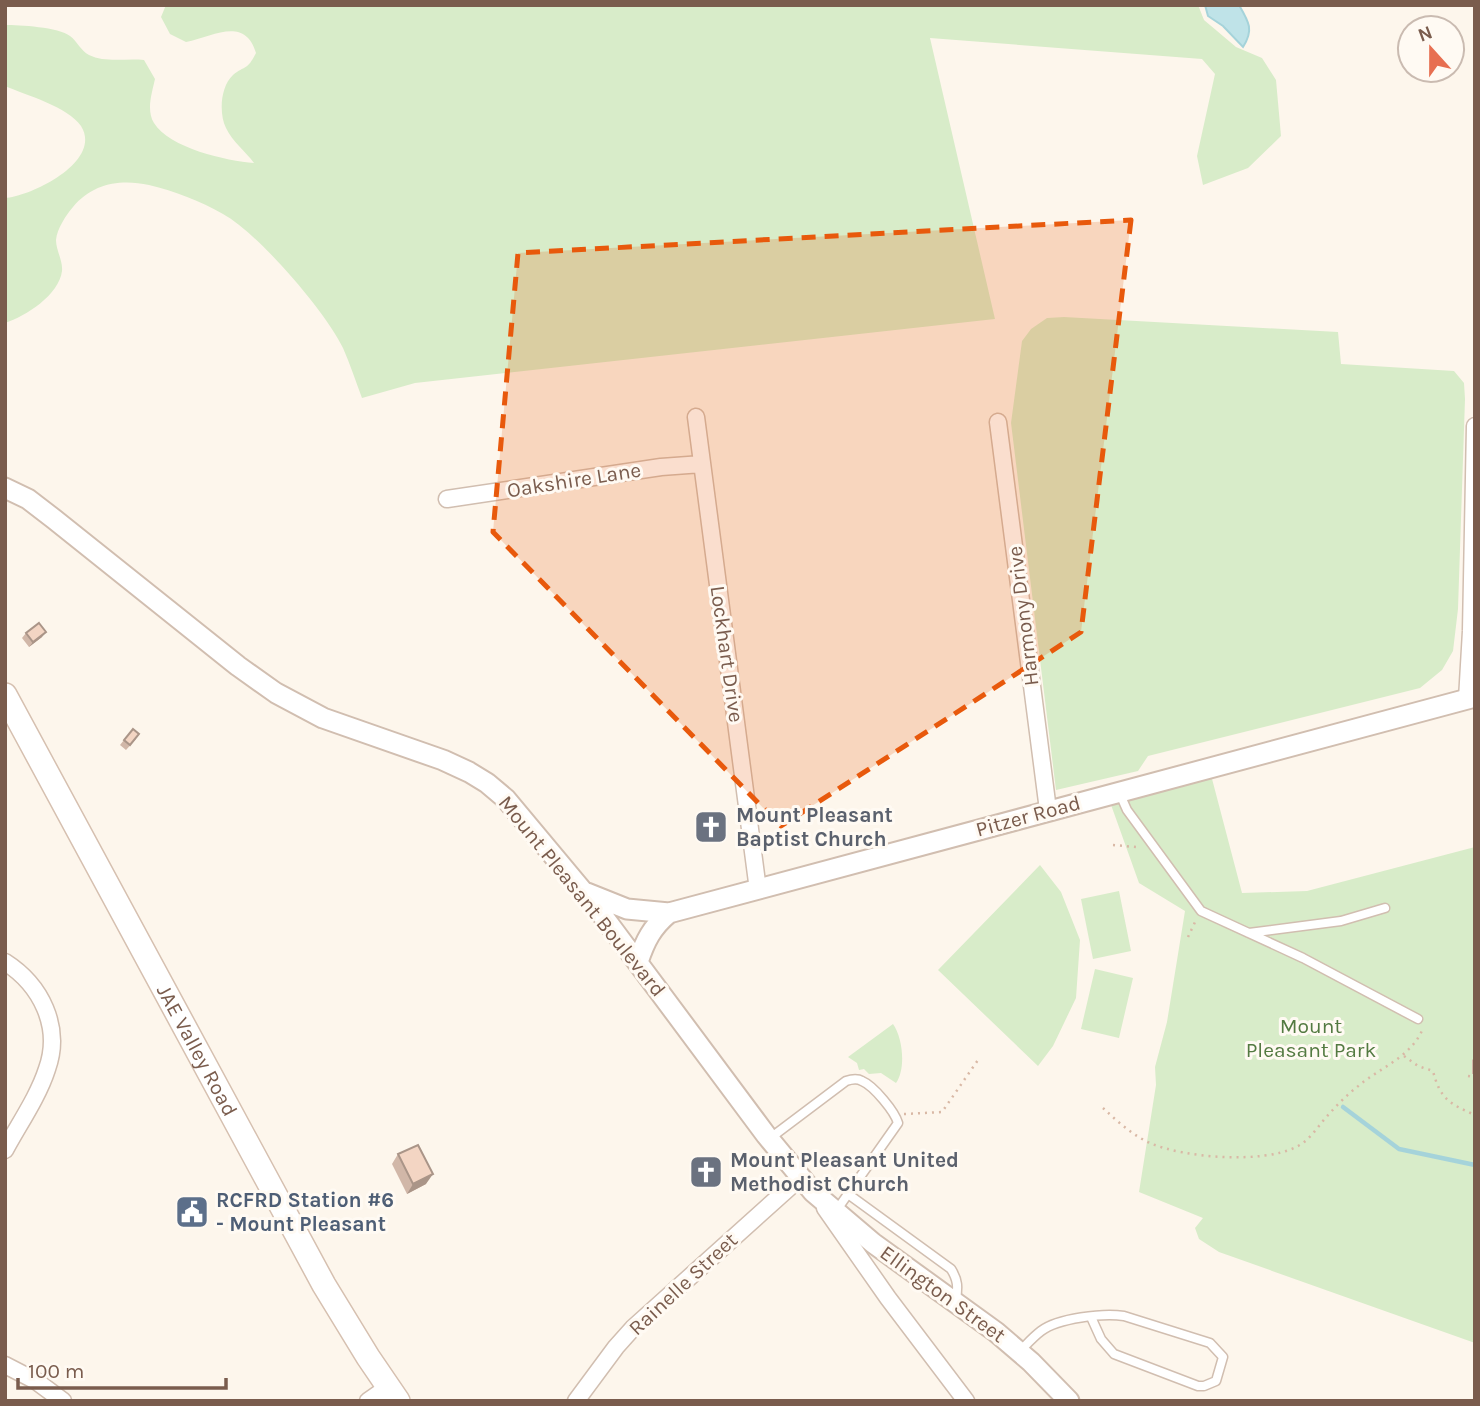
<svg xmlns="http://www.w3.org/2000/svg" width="1480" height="1406" viewBox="0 0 1480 1406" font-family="Karla,sans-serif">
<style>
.green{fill:#d8ecc9}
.water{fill:#bfe3e8;stroke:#a5d3da;stroke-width:2}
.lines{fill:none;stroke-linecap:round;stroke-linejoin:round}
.stream{stroke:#a5d3da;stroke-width:4.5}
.service-casing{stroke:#d1beb0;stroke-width:11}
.minor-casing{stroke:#d1beb0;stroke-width:19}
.tertiary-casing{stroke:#d1beb0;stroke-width:23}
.secondary-casing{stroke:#d6c0b0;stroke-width:26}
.path{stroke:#d9b8a5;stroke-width:2.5;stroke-dasharray:2 5;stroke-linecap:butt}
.service{stroke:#fff;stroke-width:8}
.minor{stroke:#fff;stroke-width:16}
.tertiary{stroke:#fff;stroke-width:19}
.secondary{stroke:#fff;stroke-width:23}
.wall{fill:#d1b7a8}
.shaded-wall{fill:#aa9588}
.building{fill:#f3d5c3;stroke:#aa9588;stroke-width:2}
.marked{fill:#e8590c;fill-opacity:0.2;stroke:#e8590c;stroke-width:5;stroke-dasharray:14 9;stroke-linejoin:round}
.labels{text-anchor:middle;stroke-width:6;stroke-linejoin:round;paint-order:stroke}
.street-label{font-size:21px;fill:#7a5c4d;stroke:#fffaf3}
.worship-label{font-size:21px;font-weight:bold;fill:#5b616d;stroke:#fffaf3;text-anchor:start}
.park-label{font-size:21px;fill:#537a41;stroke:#fffaf3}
.service-label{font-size:21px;font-weight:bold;fill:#4e5e75;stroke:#fffaf3;text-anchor:start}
</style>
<rect width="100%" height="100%" fill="#fdf6ec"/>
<path class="green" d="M166 5H1198L1204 20 1236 47 1262 58 1276 80 1281 136 1248 168 1203 185 1197 156 1215 74 1202 59 930 38 995 319 415 383 362 398C356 382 350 364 343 348 325 311 259 234 223 214 200 201 175 191 149 185 121 179 93 183 73 207 66 215 57 229 56 240 56 250 63 261 62 271 59 295 26 316 5 323V198C32 196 103 161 81 126 68 107 26 95 5 86V25C19 25 59 27 70 36 77 41 81 51 89 55 105 63 127 58 144 60L155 79C152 93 146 110 154 123 169 148 227 161 254 163 246 152 232 141 226 128 219 114 220 87 233 75 245 65 247 71 256 53 245 16 214 36 186 42L170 34 161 17Z
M1064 317 1338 332 1341 364 1454 371 1464 383 1465 399 1458 609 1453 651 1442 670 1420 688 1148 756 1138 771 1056 790 1011 423 1022 341 1031 329 1047 318Z
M1211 775 1242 893 1307 891 1475 847V1343L1219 1252 1199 1239 1195 1228 1203 1218 1139 1192 1156 1085 1155 1067 1167 1022 1185 911 1139 883 1110 802Z
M1040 865 1061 892 1080 940 1076 998 1053 1046 1038 1066 938 970Z
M1119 891 1131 951 1093 959 1081 899Z
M1095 969 1133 978 1119 1038 1081 1029Z
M893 1024C903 1038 906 1069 896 1083L881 1073 869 1074 864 1069 859 1070 857 1063 848 1057Z"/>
<path class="water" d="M1205 5H1239C1249 22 1254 30 1243 47L1223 26 1208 16Z"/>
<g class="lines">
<path class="stream" d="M1343 1107 1399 1149 1475 1165"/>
<defs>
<path id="service" d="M1119 792 1127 810 1201 911 1303 958 1418 1019
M1249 933 1341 921 1385 908
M769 1139 846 1081C852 1079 857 1078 862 1081 874 1086 895 1112 898 1123L836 1211
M848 1194 951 1269C958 1280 958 1287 956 1299
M1020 1351C1027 1344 1033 1337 1041 1331 1058 1318 1103 1313 1124 1316L1210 1343 1223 1357 1216 1381 1204 1386H1198L1114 1354 1101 1339 1091 1317"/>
<path id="minor" d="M696 417 758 890
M998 422 1048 810
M447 499 661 467 702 464
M1467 699 1471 631 1475 426
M5 962C41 985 62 1027 47 1069 38 1097 19 1124 5 1150
M825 1208 888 1298 966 1401
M5 1365 36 1381 63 1401
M368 1401 388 1387
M576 1401 616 1347 633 1328 801 1177"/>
<path id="tertiary" d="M5 488 28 499 54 519 238 666 276 693 323 718 443 760 469 772 487 783 506 799 597 908 766 1135 813 1192 873 1243 996 1332 1031 1362 1069 1401
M587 893 627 909 669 913 1475 697
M638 962C645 941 652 927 669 913"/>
<g id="secondary">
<path id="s1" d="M5 695 324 1285 368 1357 398 1401"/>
</g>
</defs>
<use href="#service" class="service-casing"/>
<use href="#minor" class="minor-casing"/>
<use href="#tertiary" class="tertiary-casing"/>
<use href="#secondary" class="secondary-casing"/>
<path class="path" d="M1113 845 1136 847 1140 845
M1188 937 1196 920
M1404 1056 1418 1066 1433 1071C1440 1099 1450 1104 1475 1115
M1468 1076 1475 1077
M1103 1108C1117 1121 1132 1135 1150 1143 1184 1158 1263 1164 1296 1147 1311 1140 1319 1124 1330 1113 1338 1104 1347 1095 1357 1087 1379 1068 1412 1057 1423 1028
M904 1114 942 1112 978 1060"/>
<use href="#service" class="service"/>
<use href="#minor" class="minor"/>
<use href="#tertiary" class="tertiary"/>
<use href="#secondary" class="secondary"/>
</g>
<path class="wall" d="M26 633 42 637 29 647 22 638Z
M136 739 126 750 120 745 124 740Z
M1475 1057V1074H1472V1060Z
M398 1154 426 1184 407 1194 392 1164Z"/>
<path class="shaded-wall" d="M46 632 42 637 29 647 33 642Z
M433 1174 426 1184 407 1194 413 1184Z"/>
<path class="building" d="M39 623 46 632 33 642 26 633Z
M133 729 139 734 130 745 124 740Z
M418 1145 433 1174 413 1184 398 1154Z"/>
<path class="marked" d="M1131 220 1081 632 781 826 493 532 518 253Z"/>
<defs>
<symbol id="church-square" viewBox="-11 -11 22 22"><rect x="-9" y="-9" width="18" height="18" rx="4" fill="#6b7280" stroke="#fffaf3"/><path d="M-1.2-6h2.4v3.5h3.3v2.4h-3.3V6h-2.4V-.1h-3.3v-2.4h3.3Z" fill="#fff"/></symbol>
<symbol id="civic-square" viewBox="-11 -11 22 22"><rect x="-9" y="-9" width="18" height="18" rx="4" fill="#5c6f8a" stroke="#fffaf3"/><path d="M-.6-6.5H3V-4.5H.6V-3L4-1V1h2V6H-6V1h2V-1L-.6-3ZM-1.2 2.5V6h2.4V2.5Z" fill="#fff"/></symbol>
</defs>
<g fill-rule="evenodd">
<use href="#church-square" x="692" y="808" width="38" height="38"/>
<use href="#church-square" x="687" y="1153" width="38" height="38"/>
<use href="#civic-square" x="173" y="1193" width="38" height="38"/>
</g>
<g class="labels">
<g class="street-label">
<text transform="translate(574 480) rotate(-9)" y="7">Oakshire Lane</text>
<text transform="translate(1023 616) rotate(-97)" y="7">Harmony Drive</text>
<text transform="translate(727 654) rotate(82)" y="7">Lockhart Drive</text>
<text transform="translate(1028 816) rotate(-15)" y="7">Pitzer Road</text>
<text transform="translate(582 896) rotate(51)" y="7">Mount Pleasant Boulevard</text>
<text dy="7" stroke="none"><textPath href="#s1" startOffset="404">JAE Valley Road</textPath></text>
<text transform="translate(683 1284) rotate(-43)" y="7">Rainelle Street</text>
<text transform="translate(943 1294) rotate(36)" y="7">Ellington Street</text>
</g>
<g class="worship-label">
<text x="736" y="822">Mount Pleasant<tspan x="736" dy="24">Baptist Church</tspan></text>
<text x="730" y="1167">Mount Pleasant United<tspan x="730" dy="24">Methodist Church</tspan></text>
</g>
<g class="park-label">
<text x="1311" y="1033">Mount<tspan x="1311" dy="24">Pleasant Park</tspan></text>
</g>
<g class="service-label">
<text x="216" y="1207">RCFRD Station #6<tspan x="216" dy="24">- Mount Pleasant</tspan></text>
</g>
</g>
<rect width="1480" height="1406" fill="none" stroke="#7a5c4d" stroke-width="14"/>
<g transform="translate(1431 49) rotate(339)"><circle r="33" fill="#fffaf3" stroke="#cabbb1" stroke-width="2"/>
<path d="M0-5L12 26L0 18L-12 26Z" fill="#e76f51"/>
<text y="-10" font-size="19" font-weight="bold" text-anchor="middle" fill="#7a5c4d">N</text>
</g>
<path d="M18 1378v10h208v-10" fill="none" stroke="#7a5c4d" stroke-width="3.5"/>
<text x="28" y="1378" font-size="21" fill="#7a5c4d" stroke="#fffaf3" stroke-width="5" paint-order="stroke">100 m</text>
</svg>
